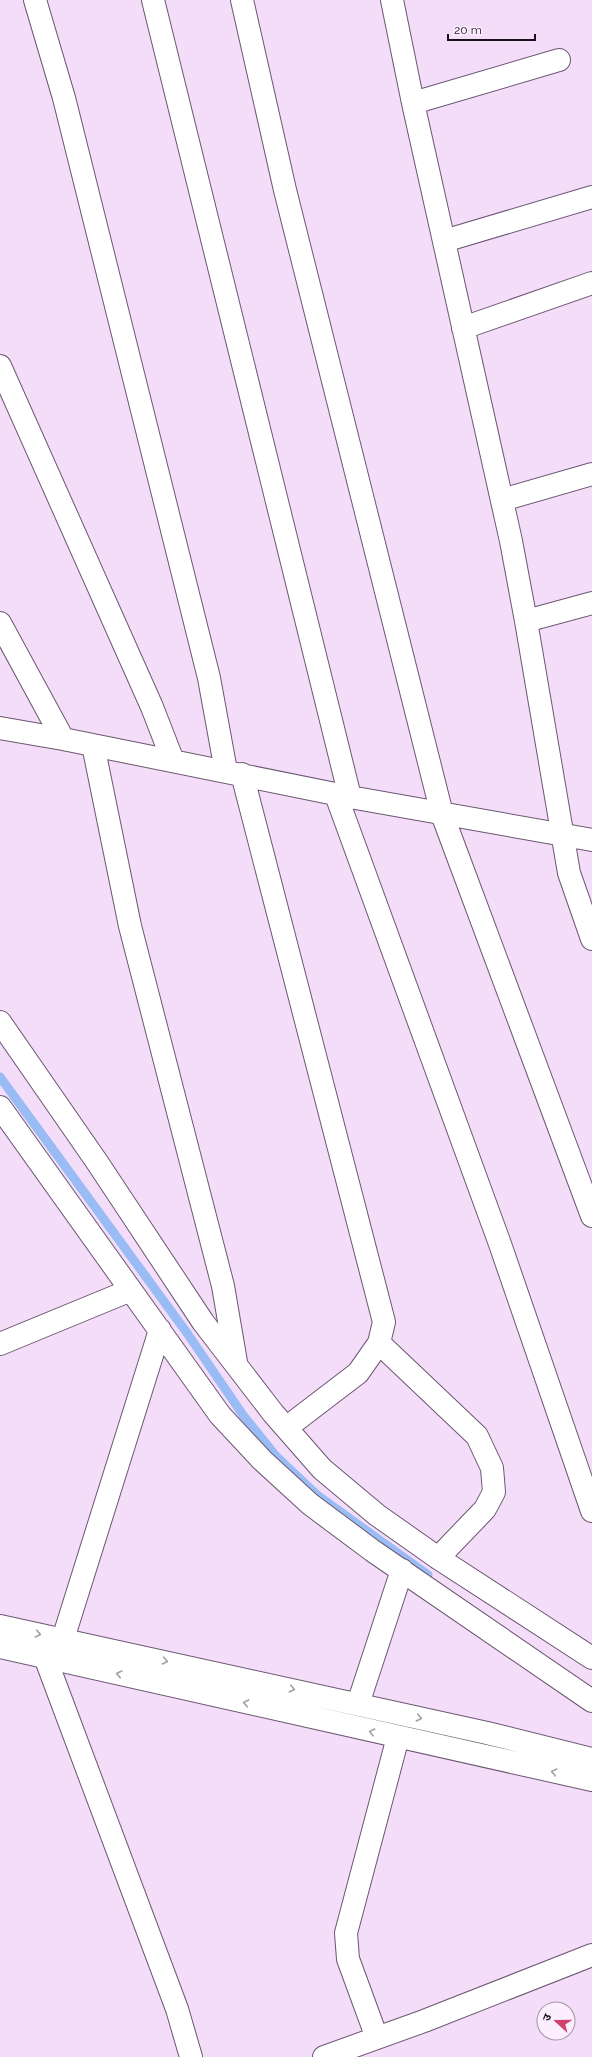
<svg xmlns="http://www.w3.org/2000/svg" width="592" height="2057" viewBox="0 0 592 2057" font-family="Raleway,'Noto Sans Devanagari',sans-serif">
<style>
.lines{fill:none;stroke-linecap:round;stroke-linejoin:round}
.stream{stroke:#99bcf5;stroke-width:9}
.minor-casing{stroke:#6b5770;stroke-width:24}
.tertiary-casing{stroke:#6b5770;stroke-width:24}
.minor{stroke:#fff;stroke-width:22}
.tertiary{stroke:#fff;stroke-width:22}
.oneway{stroke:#a39fa3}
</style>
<rect width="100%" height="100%" fill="#f4ddf9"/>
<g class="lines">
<path class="stream" d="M0 1077 187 1333 243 1415 276 1456 317 1495 428 1575"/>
<defs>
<path id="minor" d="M35 0 64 98 209 678 226 771
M153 0 350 797
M242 0 285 190 442 814 592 1216
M392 0 413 103 511 541 526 621 569 873 592 939
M413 103 559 60
M444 241 592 197
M463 328 592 283
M0 366 152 707 173 761
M502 500 592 474
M526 621 592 603
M0 623 63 739
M0 728 63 739 350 797 592 840
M93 745 130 926 223 1286 236 1362
M242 774 384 1322 379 1343 358 1373 286 1428
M336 795 500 1244 592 1511
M0 1022 97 1162 203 1322 273 1413 322 1469 377 1515 438 1558 592 1658
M0 1107 220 1415 262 1460 310 1504 373 1551 592 1701
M379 1343 477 1436 492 1468 494 1492 485 1509 438 1558
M0 1344 131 1290
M63 1639 160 1330
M45 1657 177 2009 191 2057
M358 1704 402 1570
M377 2038 348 1959 346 1933 398 1737
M324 2057 424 2021 592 1955"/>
<path id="tertiary" d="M0 1626 487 1733 592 1759
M0 1647 592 1780"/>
</defs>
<use href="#minor" class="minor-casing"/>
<use href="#tertiary" class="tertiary-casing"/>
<use href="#minor" class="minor"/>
<use href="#tertiary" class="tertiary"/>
</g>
<defs><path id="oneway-chevron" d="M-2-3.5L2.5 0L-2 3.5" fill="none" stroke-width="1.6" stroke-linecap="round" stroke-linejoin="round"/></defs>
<g class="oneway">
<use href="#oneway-chevron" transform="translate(38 1634) rotate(12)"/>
<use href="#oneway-chevron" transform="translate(165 1661) rotate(12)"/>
<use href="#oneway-chevron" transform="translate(119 1674) rotate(-167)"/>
<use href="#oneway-chevron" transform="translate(292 1689) rotate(13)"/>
<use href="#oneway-chevron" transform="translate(246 1703) rotate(-167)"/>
<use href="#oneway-chevron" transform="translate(419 1718) rotate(13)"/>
<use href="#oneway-chevron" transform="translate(372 1732) rotate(-167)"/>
<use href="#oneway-chevron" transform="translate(554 1772) rotate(-167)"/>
</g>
<g transform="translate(556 2021) rotate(291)"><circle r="19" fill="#fceeff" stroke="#a195a3"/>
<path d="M0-3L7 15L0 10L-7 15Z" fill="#d0426b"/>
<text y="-6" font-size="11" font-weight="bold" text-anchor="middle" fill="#18101a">उ</text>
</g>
<path d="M448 34v6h87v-6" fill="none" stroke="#18101a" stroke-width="2"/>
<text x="454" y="34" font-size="12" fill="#18101a" stroke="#fceeff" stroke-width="3" paint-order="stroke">20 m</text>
</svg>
